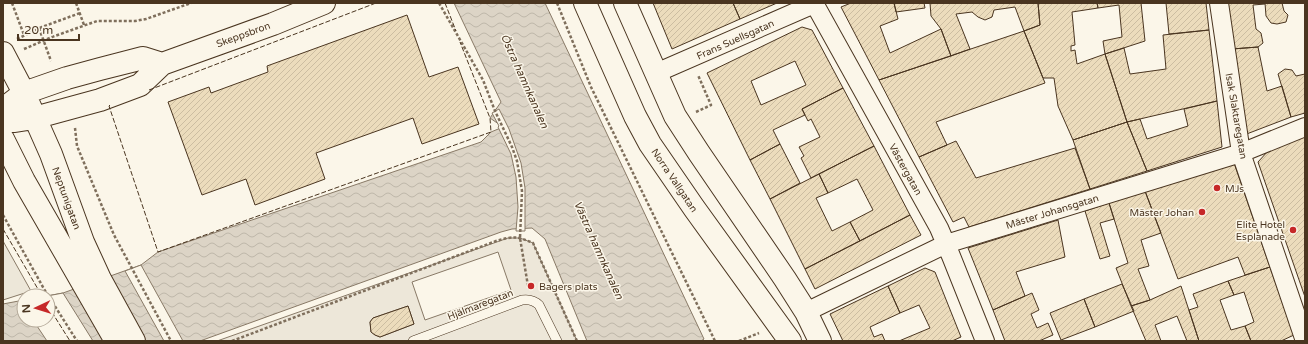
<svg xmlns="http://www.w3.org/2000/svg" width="1308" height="344" viewBox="0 0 1308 344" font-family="'Varela Round',sans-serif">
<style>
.parking{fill:#ede7d9;stroke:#887966;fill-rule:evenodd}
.water{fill:url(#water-waves);stroke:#887966}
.pier{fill:#fbf6e9;stroke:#887966}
.building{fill:url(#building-hatch);stroke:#4a3520;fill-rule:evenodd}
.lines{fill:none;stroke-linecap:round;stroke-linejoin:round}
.lane-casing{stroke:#4a3520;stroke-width:10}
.street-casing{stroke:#4a3520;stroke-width:20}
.secondary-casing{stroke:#4a3520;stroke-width:24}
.path{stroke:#7f6f5c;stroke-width:2.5;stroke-dasharray:3 2;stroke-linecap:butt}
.lane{stroke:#fbf6e9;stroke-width:9}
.street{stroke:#fbf6e9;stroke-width:18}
.secondary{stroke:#fbf6e9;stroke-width:22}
.fence{stroke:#4a3520;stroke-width:1;stroke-dasharray:5 2;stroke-linecap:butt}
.poi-dot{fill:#c62828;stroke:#fbf6e9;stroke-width:1.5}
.labels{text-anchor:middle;stroke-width:3;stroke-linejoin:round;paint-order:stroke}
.street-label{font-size:10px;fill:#4a3520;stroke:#fbf6e9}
.poi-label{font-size:10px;fill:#4a3520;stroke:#fbf6e9;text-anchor:start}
.water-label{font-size:11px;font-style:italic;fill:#4a3520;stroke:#fbf6e9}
</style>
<defs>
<pattern id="water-waves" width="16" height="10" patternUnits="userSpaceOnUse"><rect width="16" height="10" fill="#dcd4c6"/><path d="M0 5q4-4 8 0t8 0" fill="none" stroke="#beb7aa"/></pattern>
<pattern id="building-hatch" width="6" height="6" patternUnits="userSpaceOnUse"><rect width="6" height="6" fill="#ecdcbc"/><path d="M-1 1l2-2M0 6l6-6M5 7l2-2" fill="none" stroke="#ccbda1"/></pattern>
</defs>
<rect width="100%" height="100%" fill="#fbf6e9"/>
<path class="parking" d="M508 238H520L533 243 577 341H217ZM498 252 511 290 425 320 412 282ZM408 306 414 324 380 337 375 335 371 332 370 322 373 318Z
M3 241 31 291 3 300Z"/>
<path class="water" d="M454 3H545L704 339 701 341H587L545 239 532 228 512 229 501 232 200 341H3V304L24 300V320H48V296H47L63 293 141 265 158 252 481 142 491 132 503 127 490 118 501 102Z"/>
<path class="pier" d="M499 109 509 129 521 163 525 188V231H516L518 207 516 177 511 154 498 127 499 126 492 113Z
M141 265 183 341H164L125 271Z
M63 293 93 341H47L33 320H48V296H47Z"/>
<path class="building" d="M653 3H733L740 19 672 49Z
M733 3H777L740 19Z
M851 3H894L898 19 880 26 890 53 941 29 951 56 879 80 841 7Z
M894 3H924L925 8 896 12Z
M930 3H1038L1040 25 1024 31 1015 7 994 10 992 17 985 20 978 17 972 12 956 14 970 49 951 56 941 29 931 16Z
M1038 3H1097L1098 8 1072 12 1075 45 1071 46V51L1075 50 1077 64 1105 54 1127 122 1073 140 1058 106 1054 78H1043L1024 31 1040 25Z
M1097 3H1141L1145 41 1105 54 1103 41 1122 37 1119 5 1098 8Z
M1166 3H1206L1209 30 1169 34Z
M1225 3H1265V4L1253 5 1256 29 1261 33 1263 43 1258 47 1232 49Z
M1265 3H1282L1284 11 1288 15 1286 22 1277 24 1271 23 1266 16Z
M407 15 429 77 458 67 479 124 422 144 413 118 316 153 325 179 255 205 246 179 202 195 168 102 209 87 211 93 268 72 267 66Z
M802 27 812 30 843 88 802 109 805 115 773 130 780 144 750 160 707 73ZM795 61 806 85 761 105 751 81Z
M1209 30 1217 101 1127 122 1105 54 1124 48 1130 74 1166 69 1163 35Z
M1024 31 1045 83 936 122 947 145 919 157 879 80Z
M1258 47 1267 91 1282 86 1291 117 1244 135 1232 49Z
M1285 69 1292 70 1296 76 1305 74V113L1291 117 1278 74Z
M843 88 874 146 811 178 801 158 804 156 799 147 820 137 811 119 808 121 802 109Z
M1217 101 1222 147 1147 171 1127 122 1140 119 1147 139 1188 126 1184 109Z
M1127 122 1147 171 1090 189 1073 140Z
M1305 136V297L1258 162 1268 151Z
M956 141 976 178 1075 148 1090 189 969 227 964 217 953 222 919 157Z
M780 144 800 183 770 199 750 160Z
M874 146 910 215 860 241 850 222 873 210 857 179 828 193 819 174Z
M1234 163 1270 267 1245 275 1238 257 1178 279 1145 191Z
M819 174 828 193 816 198 832 231 850 222 860 241 805 269 770 199Z
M1145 191 1161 233 1141 240 1149 266 1138 269 1150 300 1131 306 1116 268 1128 263 1109 203Z
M1109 203 1114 219 1100 223 1110 256 1100 259 1085 211Z
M910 215 921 235 815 289 805 269Z
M1058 220 1065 257 1016 272 1025 296 993 310 968 248Z
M1270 267 1294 335 1281 341H1251L1245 326 1254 322 1244 292 1234 295 1228 281Z
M925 268 935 272 961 337 952 341H899L930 328 919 305 900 313 888 286Z
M1228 281 1234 295 1220 300 1231 330 1245 326 1251 341H1199L1189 310 1198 307 1193 294Z
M1122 284 1134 311 1095 327 1084 299Z
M888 286 900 313 870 327 874 337 882 334 885 341H843L830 314Z
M1181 286 1199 341H1187L1177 316 1155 325 1161 341H1146L1131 306 1150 300Z
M1032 293 1039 310 1031 314 1037 328 1048 323 1053 335 1039 341H1005L993 310Z
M1084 299 1095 327 1061 340 1050 313Z
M408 306 414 324 380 337 375 335 371 332 370 322 373 318Z"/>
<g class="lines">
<defs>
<path id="lane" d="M413 341 522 300C529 299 534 300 539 305L557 341"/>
<path id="street" d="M814 3 939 228 951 256 985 341
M1219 3 1241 153 1305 341
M656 73 814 4
M806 312 946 244 1241 153 1305 127"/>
<path id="secondary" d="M585 3 635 116 650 144 694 208 790 341
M625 3 675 116 699 153 785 279 806 312 820 341
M3 53 24 93 51 154 83 242 100 279 134 341
M3 109 24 93 67 78 100 69 143 58 162 64
M3 120 15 121 34 118 100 100 140 85 162 64 273 24 324 3
M3 139 24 181 116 341"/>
</defs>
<use href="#lane" class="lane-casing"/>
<use href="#street" class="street-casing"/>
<use href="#secondary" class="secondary-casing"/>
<path class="path" d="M12 3 24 35
M76 3 84 25
M439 3 483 80 495 111 512 147 517 161 522 191 520 238 528 286
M557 3 591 87 715 341
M39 28 51 61
M17 39 42 27 80 13
M24 49 52 37 97 21H135L146 19 191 3
M696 112 711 105 698 75
M75 128 77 146 114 235 171 341
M3 215 44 289 77 341
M232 341 496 241C513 236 517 236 533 243L577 341
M739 341 759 333"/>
<use href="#lane" class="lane"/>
<use href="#street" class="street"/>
<use href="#secondary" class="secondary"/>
<path class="fence" d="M445 3 456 31
M149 90 376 3
M110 105 109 106 158 252 491 132 490 118 460 42
M3 229 42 296
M48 306 70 341"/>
</g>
<g class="poi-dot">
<circle cx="1217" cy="188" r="4"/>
<circle cx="1202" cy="212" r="4"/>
<circle cx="1293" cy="230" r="4"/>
<circle cx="531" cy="286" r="4"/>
</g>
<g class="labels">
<g class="street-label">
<text transform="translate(243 34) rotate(-20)" y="4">Skeppsbron</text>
<text transform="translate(735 39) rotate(-24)" y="4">Frans Suellsgatan</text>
<text transform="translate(1237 116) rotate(80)" y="4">Isak Slaktaregatan</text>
<text transform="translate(906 169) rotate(61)" y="4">Västergatan</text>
<text transform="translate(675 180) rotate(56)" y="4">Norra Vallgatan</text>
<text transform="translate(67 198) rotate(70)" y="4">Neptunigatan</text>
<text transform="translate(1052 211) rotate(-17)" y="4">Mäster Johansgatan</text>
<text transform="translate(480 304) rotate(-21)" y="4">Hjälmaregatan</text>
</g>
<g class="poi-label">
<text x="1225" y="192">MJs</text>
<text x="1194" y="216" text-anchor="end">Mäster Johan</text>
<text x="1285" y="228" text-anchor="end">Elite Hotel<tspan x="1285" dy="12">Esplanade</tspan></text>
<text x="539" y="290">Bagers plats</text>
</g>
<g class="water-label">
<text transform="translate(525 81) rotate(66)" y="4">Östra hamnkanalen</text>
<text transform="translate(599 250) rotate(66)" y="4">Västra hamnkanalen</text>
</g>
</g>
<rect width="1308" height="344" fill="none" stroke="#4a3520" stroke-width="8"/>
<g transform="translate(36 308) rotate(266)"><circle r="19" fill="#fbf6e9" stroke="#b4a999"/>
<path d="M0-3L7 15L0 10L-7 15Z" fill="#c62828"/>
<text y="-6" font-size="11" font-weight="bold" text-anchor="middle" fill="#4a3520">N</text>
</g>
<path d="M18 34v6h61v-6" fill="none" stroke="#4a3520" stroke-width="2"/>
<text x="24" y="34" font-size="12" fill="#4a3520" stroke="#fbf6e9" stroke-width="3" paint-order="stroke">20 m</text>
</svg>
